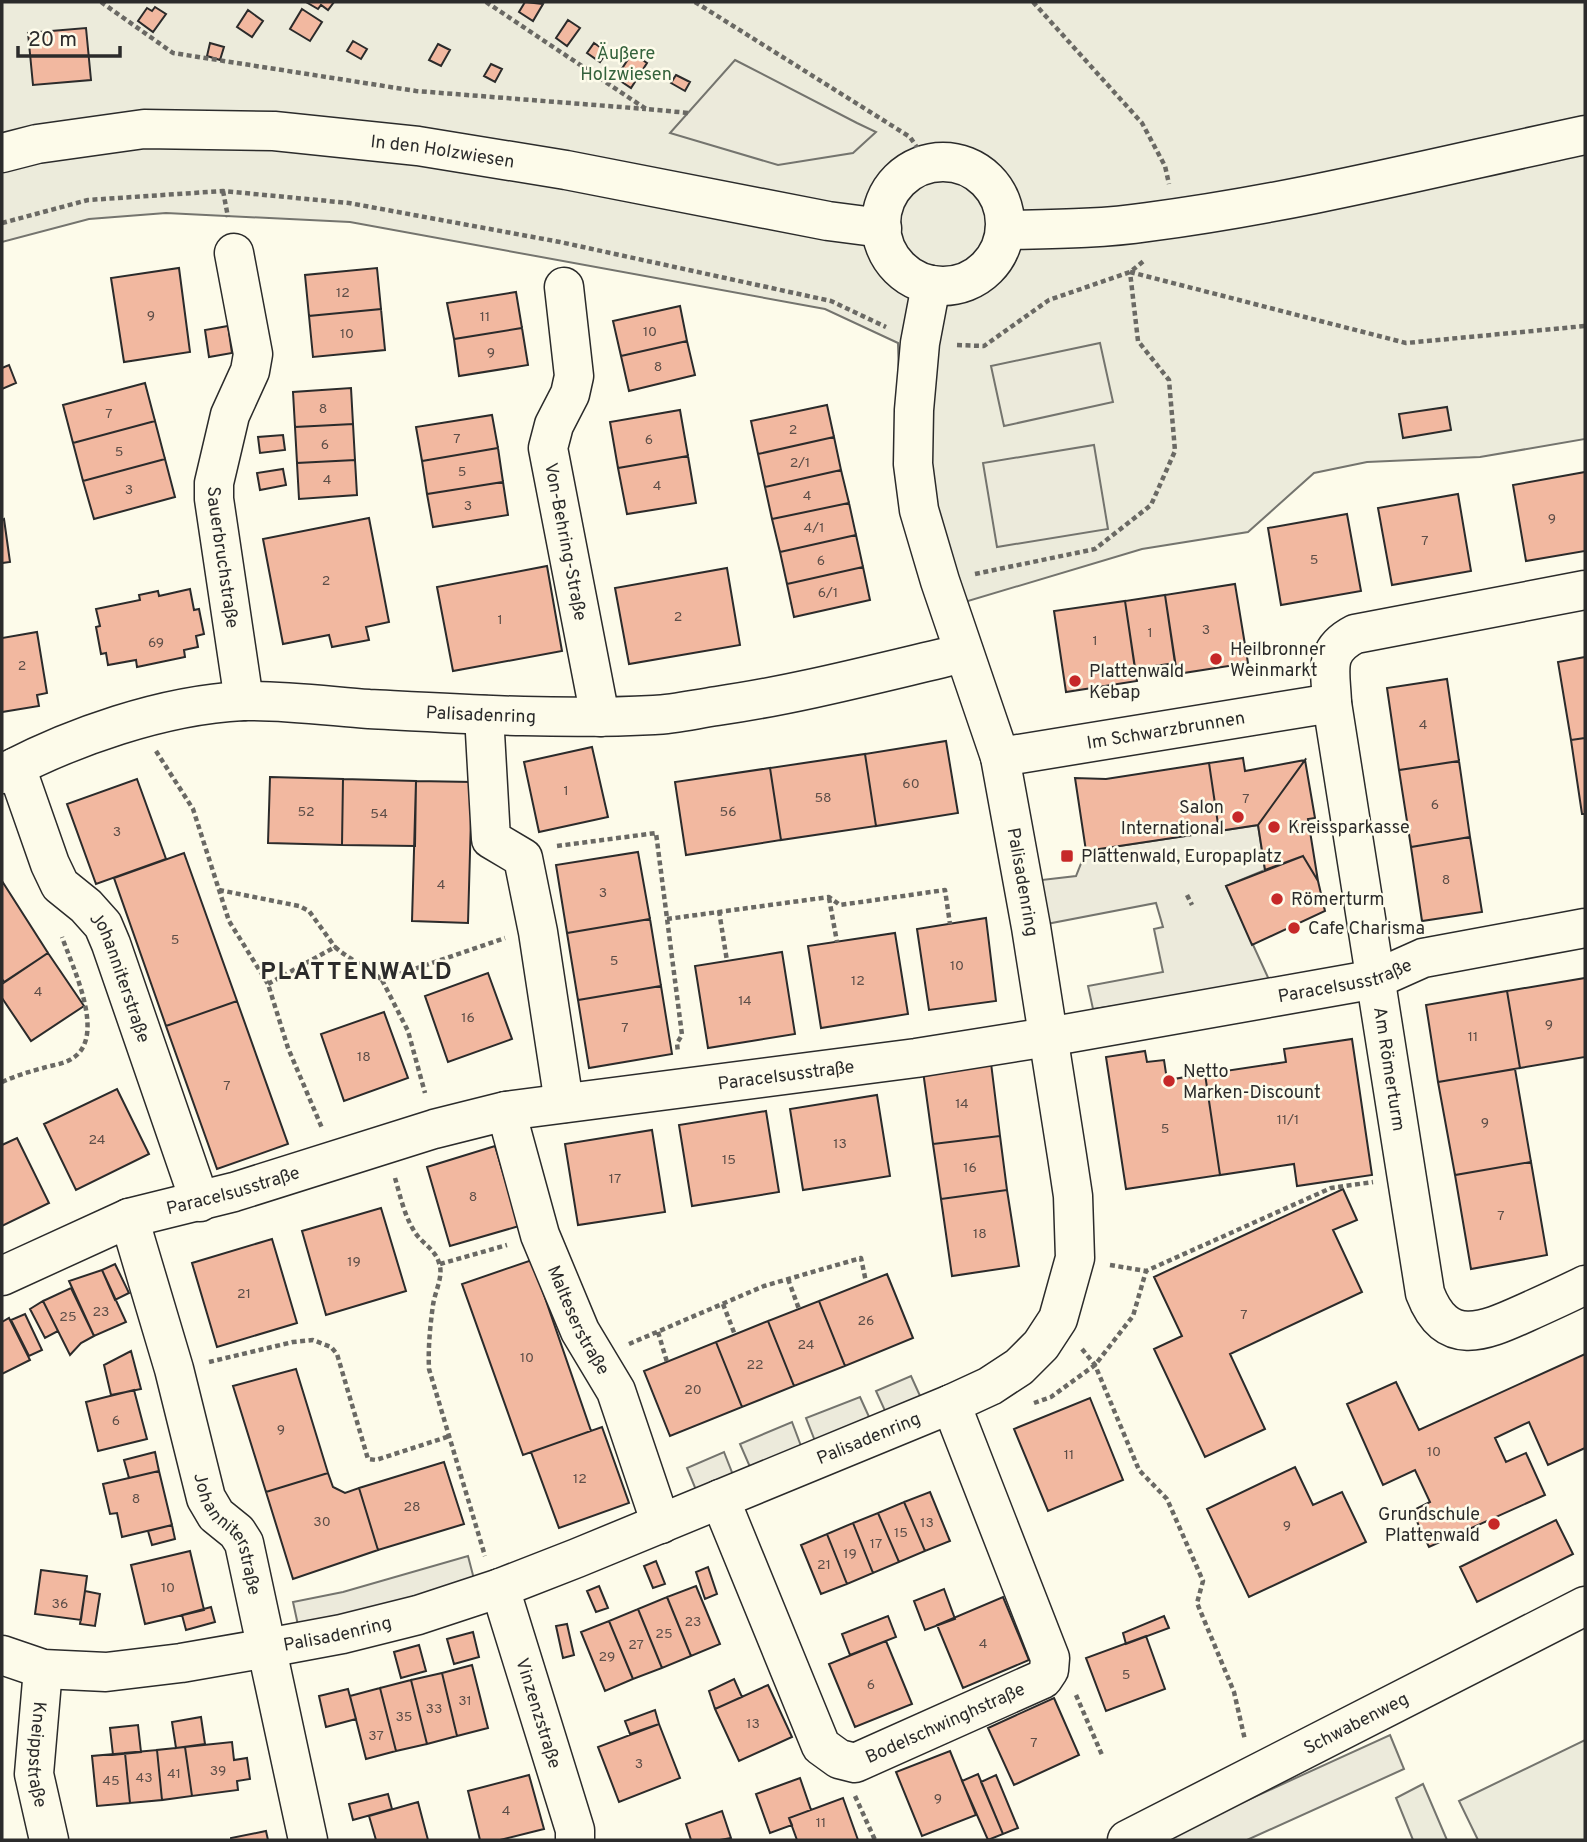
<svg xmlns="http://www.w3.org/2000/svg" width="1587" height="1842" viewBox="0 0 1587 1842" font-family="Overpass,sans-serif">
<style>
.green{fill:#ecebdb;stroke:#74746e;stroke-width:2}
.parking{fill:#eceadb;stroke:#74746e;stroke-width:2}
.building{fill:#f2b8a0;stroke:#2b2b2b;stroke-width:2}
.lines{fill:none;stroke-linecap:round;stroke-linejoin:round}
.minor-casing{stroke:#2b2b2b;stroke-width:41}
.path{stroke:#6a6964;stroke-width:4.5;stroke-dasharray:5 3.5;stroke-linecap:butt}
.minor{stroke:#fdfbea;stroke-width:38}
.poi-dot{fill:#c62828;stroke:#fdfbea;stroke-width:2.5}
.labels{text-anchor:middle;stroke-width:5;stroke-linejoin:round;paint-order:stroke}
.number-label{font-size:14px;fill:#5d4e48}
.park-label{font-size:18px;fill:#34623c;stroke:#fdfbea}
.street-label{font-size:18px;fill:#2b2b2b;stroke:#fdfbea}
.poi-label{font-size:18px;fill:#2b2b2b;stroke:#fdfbea;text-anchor:start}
.district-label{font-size:24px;font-weight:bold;letter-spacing:2px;fill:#2b2b2b;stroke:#fdfbea}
</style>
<rect width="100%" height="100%" fill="#fdfbea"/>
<path class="green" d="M2 2H1585V439L1480 457 1367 462 1314 473 1248 532 1142 549 948 607 899 381 898 343 825 309 350 222 166 213 89 219 2 242Z
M1585 1740V1840H1478L1459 1801Z
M1423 1784 1447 1840H1413L1396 1798Z"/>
<path class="parking" d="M735 60 857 123 876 132 853 153 778 165 670 133Z
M1100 343 1113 402 1004 426 991 366Z
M1094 445 1108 529 997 547 983 463Z
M1258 825 1265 870 1226 886 1271 984 1093 1009 1088 986 1163 972 1154 929 1163 927 1156 903 1031 927 1024 882 1076 876 1086 851Z
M911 1376 921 1398 886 1413 876 1391Z
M860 1397 870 1419 815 1441 806 1418Z
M792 1422 801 1446 750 1467 740 1444Z
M724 1452 733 1475 696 1490 687 1468Z
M468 1556 474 1579 410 1599 298 1625 293 1602 343 1592Z
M1390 1735 1404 1769 1247 1840H1160Z"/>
<path class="building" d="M306 2H334L328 10 321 5 318 9Z
M525 2 543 4 533 21 519 12Z
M155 7 166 14 153 32 138 21 147 8 152 11Z
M302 9 322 22 310 41 290 29Z
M248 10 263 21 252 37 237 27Z
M568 20 580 28 567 46 556 38Z
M86 28 91 80 33 85 28 33Z
M353 41 367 49 361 59 347 51Z
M210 43 224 47 220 60 207 56Z
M594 43 607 52 600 62 587 53Z
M438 44 450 50 441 66 429 60Z
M632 53 647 63 631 88 616 78Z
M491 64 502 69 495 82 484 76Z
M676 75 690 82 685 91 671 83Z
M179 268 190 352 124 362 111 278Z
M377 268 381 309 309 316 305 275Z
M516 292 522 328 454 339 447 303Z
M680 306 687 341 621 356 613 321Z
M381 309 385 350 313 357 309 316Z
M228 326 232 353 209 357 205 330Z
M522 328 528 365 459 376 454 339Z
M687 341 695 375 629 391 621 356Z
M9 365 16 383 2 389V368Z
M145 383 155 421 73 443 63 405Z
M351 388 353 424 295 427 293 392Z
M827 405 834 437 758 454 751 421Z
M1447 407 1451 430 1403 438 1399 414Z
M680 410 688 456 618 468 610 422Z
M492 415 498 448 422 461 416 427Z
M155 421 165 459 83 481 73 443Z
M353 424 355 460 297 463 295 427Z
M283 435 285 450 260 453 258 437Z
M834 437 841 470 765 487 758 454Z
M498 448 503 482 427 494 422 461Z
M688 456 696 503 627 514 618 468Z
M165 459 175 497 94 519 83 481Z
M355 460 357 495 299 499 297 463Z
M283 469 286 485 260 490 257 473Z
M841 470 849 503 772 519 765 487Z
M1585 472V551L1526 561 1513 485Z
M503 482 508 515 433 527 427 494Z
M1458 494 1471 571 1392 585 1378 508Z
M849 503 856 535 780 552 772 519Z
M1347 514 1361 591 1281 605 1268 528Z
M369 518 389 622 366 627 369 640 332 647 329 635 283 644 263 539Z
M4 519 10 562 2 563V520Z
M856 535 863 567 787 584 780 552Z
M547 566 562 651 453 671 437 587Z
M863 567 870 600 794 617 787 584Z
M727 568 740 645 629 664 615 588Z
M1235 584 1248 663 1177 674 1165 595Z
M190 589 194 610 199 609 204 634 196 636 198 647 184 650 185 657 137 667 136 660 108 665 106 653 101 654 96 627 100 626 96 609 140 600 139 595 158 591 159 596Z
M1165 595 1175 663 1135 669 1125 601Z
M1125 601 1137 681 1066 692 1054 611Z
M37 632 47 693 37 695 39 706 2 712V638Z
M1585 657V738L1571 740 1558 662Z
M1447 679 1459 761 1399 770 1387 688Z
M1585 738V814H1582L1571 740Z
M946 741 958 813 876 826 865 754Z
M592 747 608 817 539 832 524 762Z
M865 754 876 826 781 840 770 768Z
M1243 758 1245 771 1305 760 1258 825 1219 831 1209 763Z
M1305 760 1315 818 1308 819 1318 881 1303 856 1265 870 1258 825Z
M1459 761 1470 837 1411 847 1399 770Z
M1209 763 1219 831 1086 851 1075 778 1106 779Z
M770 768 781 840 686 855 675 782Z
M270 777 343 779 342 845 268 843Z
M137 779 166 859 96 884 67 804Z
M343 779 416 781 415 846 342 845Z
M416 781 472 782 468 923 412 921Z
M1470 837 1482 912 1422 921 1411 847Z
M638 852 650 919 567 933 556 865Z
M184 853 237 1001 166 1026 114 878Z
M1303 856 1318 881 1325 911 1252 945 1226 886Z
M2 881 48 953 4 982 2 979Z
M986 918 996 1001 929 1010 917 929Z
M650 919 661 986 578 1000 567 933Z
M895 933 908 1014 821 1028 808 946Z
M782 952 795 1034 708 1048 695 966Z
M48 953 84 1006 31 1041 2 998V984Z
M488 973 512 1039 448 1062 425 996Z
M1585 978V1057L1520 1068 1507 991Z
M661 986 672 1054 589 1068 578 1000Z
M1507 991 1520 1068 1438 1082 1426 1005Z
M237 1001 288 1144 217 1169 166 1026Z
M384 1012 408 1078 344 1101 321 1034Z
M1352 1039 1372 1175 1297 1186 1294 1164 1220 1175 1205 1074 1286 1062 1284 1049Z
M1145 1051 1147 1062 1164 1060 1167 1080 1205 1074 1220 1175 1126 1189 1106 1057Z
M991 1063 1000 1136 933 1144 923 1071Z
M1515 1069 1531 1162 1455 1175 1438 1082Z
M117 1089 149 1154 76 1190 44 1124Z
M877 1095 890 1176 803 1190 790 1109Z
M766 1111 779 1192 692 1206 679 1125Z
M652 1130 665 1212 578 1225 565 1144Z
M1000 1136 1007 1190 941 1199 933 1144Z
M17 1138 49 1203 2 1226V1145Z
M495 1146 519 1226 450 1246 427 1167Z
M1531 1162 1547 1255 1471 1269 1455 1175Z
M1343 1189 1357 1220 1333 1230 1362 1292 1230 1354 1265 1429 1205 1457 1154 1349 1182 1336 1154 1277Z
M1007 1190 1019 1266 952 1276 941 1199Z
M381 1208 406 1291 326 1315 302 1231Z
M272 1239 297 1323 217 1347 192 1263Z
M532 1260 591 1431 523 1455 462 1284Z
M115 1264 129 1293 115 1300 102 1270Z
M102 1270 126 1322 94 1336 69 1281Z
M887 1274 913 1338 845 1366 819 1301Z
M71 1288 94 1336 81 1343 70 1355 43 1301Z
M43 1301 58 1331 45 1338 30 1309Z
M819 1301 845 1366 794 1386 768 1321Z
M25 1314 42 1350 29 1356 11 1320Z
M9 1318 30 1360 2 1374V1322Z
M768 1321 794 1386 742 1407 716 1342Z
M716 1342 742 1407 670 1436 644 1371Z
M131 1351 141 1389 111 1395 104 1365Z
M1585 1354V1448L1548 1465 1529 1422 1495 1438 1506 1462 1526 1453 1545 1495 1429 1547 1412 1511 1430 1502 1415 1470 1383 1485 1347 1404 1396 1382 1419 1430Z
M296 1369 328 1473 266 1492 233 1386Z
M134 1390 147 1439 98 1451 86 1402Z
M1090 1398 1123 1480 1048 1511 1014 1429Z
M602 1427 629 1503 559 1528 531 1452Z
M155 1452 159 1471 129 1478 124 1460Z
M444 1462 464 1524 378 1550 359 1488Z
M1295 1467 1313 1505 1342 1492 1366 1542 1249 1597 1207 1509Z
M159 1471 172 1525 122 1537 117 1513 110 1514 103 1484Z
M328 1473 333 1487 345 1493 359 1488 378 1550 293 1579 266 1492Z
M930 1492 950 1541 925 1551 904 1502Z
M904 1502 925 1551 899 1562 878 1513Z
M878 1513 899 1562 873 1573 853 1523Z
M1556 1520 1573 1554 1477 1602 1460 1567Z
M853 1523 873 1573 847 1584 827 1534Z
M172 1525 175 1539 152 1545 148 1531Z
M827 1534 847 1584 821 1594 801 1545Z
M190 1551 204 1610 145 1624 131 1565Z
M656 1561 665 1584 653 1588 644 1566Z
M708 1567 717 1594 705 1599 696 1572Z
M41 1570 87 1576 81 1620 35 1614Z
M599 1586 608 1608 596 1612 587 1591Z
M696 1586 720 1644 691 1656 667 1597Z
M944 1589 955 1619 925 1630 914 1601Z
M85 1591 100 1594 95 1626 80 1624Z
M667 1597 691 1656 662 1668 638 1609Z
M1003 1597 1029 1660 963 1688 937 1625Z
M211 1607 215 1622 186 1630 182 1615Z
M638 1609 662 1668 633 1679 609 1621Z
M888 1616 896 1637 850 1655 842 1634Z
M1164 1616 1169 1628 1126 1644 1123 1633Z
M609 1621 633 1679 605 1691 581 1632Z
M567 1624 574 1655 563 1658 556 1626Z
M473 1632 479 1657 454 1664 447 1639Z
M1146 1636 1165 1689 1106 1711 1086 1658Z
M886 1641 912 1704 855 1727 829 1664Z
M419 1645 426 1671 401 1678 394 1652Z
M472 1665 488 1728 457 1736 442 1673Z
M442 1673 457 1736 427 1744 411 1680Z
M734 1679 742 1697 715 1709 709 1691Z
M411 1680 427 1744 396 1751 380 1688Z
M768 1685 792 1737 739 1761 715 1709Z
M380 1688 396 1751 366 1759 350 1696Z
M348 1689 356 1719 326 1727 319 1696Z
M1054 1698 1079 1755 1014 1785 988 1728Z
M655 1710 659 1724 630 1734 625 1721Z
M201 1717 205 1744 176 1748 172 1722Z
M659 1724 680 1778 619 1802 598 1747Z
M138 1725 141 1752 113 1755 110 1728Z
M232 1742 234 1760 247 1758 250 1779 237 1781 238 1790 192 1796 185 1747Z
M185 1747 192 1796 162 1800 157 1750Z
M157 1750 162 1800 130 1803 125 1753Z
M950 1751 976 1815 922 1836 896 1772Z
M125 1753 130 1803 97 1806 92 1756Z
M978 1774 1003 1834 988 1840 962 1781Z
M529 1775 544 1829 500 1840H480L468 1791Z
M996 1775 1018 1828 1003 1834 981 1782Z
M800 1778 811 1810 789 1818 792 1825 770 1833 756 1794Z
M388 1794 392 1809 353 1820 349 1804Z
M843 1798 858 1840H797L789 1818Z
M418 1802 428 1840H376L369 1816Z
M722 1811 731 1838 720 1840H691L686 1824Z
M266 1831 268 1840H231V1838Z"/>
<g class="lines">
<defs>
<g id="minor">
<path id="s1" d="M2 153 37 144 144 129 274 131 418 146 566 170 828 221 882 228"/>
<circle cx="943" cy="224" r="62"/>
<path d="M1005 230C1053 229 1101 229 1148 222 1295 203 1440 166 1585 135"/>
<path id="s2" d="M234 253 253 354 250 371 230 415 214 483V499L244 701"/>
<path id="s3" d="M564 287 574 376 570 394 554 425 548 448 600 717"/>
<path id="s4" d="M1585 590 1355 634C1322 651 1331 671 1332 703L1425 1293C1446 1348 1483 1332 1525 1313 1545 1304 1565 1295 1585 1285"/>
<path d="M484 715 491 839 523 858 538 932 564 1103"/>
<path id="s5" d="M1000 757 1332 703"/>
<path id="s6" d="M16 767 50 864 60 885 86 906 103 925 111 944 200 1202"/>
<path id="s7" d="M2 774C71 737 163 705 243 701 282 700 329 706 369 709 464 714 559 720 654 715 675 714 696 709 717 706 800 694 882 672 964 653"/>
<path id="s8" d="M506 1111 540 1235 580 1331 616 1391 661 1524"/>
<path id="s9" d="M129 1218 174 1369 206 1498 216 1515 237 1532 244 1543 308 1840"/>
<path id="s10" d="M2 1276 129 1218 234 1192 434 1129 506 1111 916 1058 1048 1037 1376 979 1423 958 1585 928"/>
<path id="s11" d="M720 1499 821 1746 839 1759 855 1763 1043 1679 1049 1670 1050 1658 951 1404"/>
<path id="s12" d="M500 1588 575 1830V1840"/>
<path id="s13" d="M2 1655 43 1669 106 1672 181 1663 267 1648 342 1634 418 1615 500 1588 577 1558 951 1404 990 1386 1019 1367 1041 1345 1058 1319 1075 1258 1073 1196 1067 1156 1031 927 1000 757 940 581 919 510 913 464 914 410 920 343 931 285"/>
<path id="s14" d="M43 1669 34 1774 49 1840"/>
<path id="s15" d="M1127 1840 1585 1606"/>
</g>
</defs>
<use href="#minor" class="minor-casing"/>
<path class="path" d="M101 2 173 53 416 91 646 109
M486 2 646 109 689 113
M695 2 910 137 928 164
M1033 2 1142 123 1165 166 1169 184
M223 191 228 217
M2 223 88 200 223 191 349 203 560 242 831 301 886 327
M1130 272 1406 343 1585 326
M957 345 984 346 1049 300 1130 272 1145 260
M975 574 1095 549 1151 505 1175 451 1169 380 1138 341 1130 272
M156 751 193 809 229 921 268 984 288 1048 322 1128
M557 846 656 833 682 1035 677 1043 678 1053
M219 890 299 906 309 911 335 947
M1187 895 1192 905
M829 898 837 942
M719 911 727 961
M667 919 829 897 840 905 945 890 950 924
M382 980 408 1031 425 1093
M268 984 335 947C350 960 367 967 382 980L505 938
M2 1082C15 1076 28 1072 43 1068 52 1065 65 1064 73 1058 107 1036 72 966 62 937
M395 1178C400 1195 404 1214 413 1229 420 1243 435 1248 439 1263 444 1276 435 1291 433 1305 430 1327 428 1348 429 1369L485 1556
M440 1264 507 1245
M1110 1265 1146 1271 1331 1188 1373 1182
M788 1279 799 1309
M723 1304 735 1335
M658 1332 667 1362
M629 1344 764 1286 861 1258 866 1282
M1082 1349 1095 1365 1139 1470 1167 1499 1203 1581 1197 1603 1234 1692 1245 1740
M209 1362 293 1342 313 1340 331 1347 337 1354 368 1459 376 1460 450 1436
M1034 1403 1051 1397 1095 1365 1133 1316 1146 1271
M1076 1695 1102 1755
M855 1796 875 1840"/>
<use href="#minor" class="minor"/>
</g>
<g class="poi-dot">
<circle cx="1216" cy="659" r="7"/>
<circle cx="1075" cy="681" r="7"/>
<circle cx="1238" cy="817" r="7"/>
<circle cx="1274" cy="827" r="7"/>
<rect x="1060" y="849" width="14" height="14" rx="3.5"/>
<circle cx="1277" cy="899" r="7"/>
<circle cx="1294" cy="928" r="7"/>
<circle cx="1169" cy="1081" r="7"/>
<circle cx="1494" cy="1524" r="7"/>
</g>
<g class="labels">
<g class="number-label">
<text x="343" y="297">12</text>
<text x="151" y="320">9</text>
<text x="485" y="321">11</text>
<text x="650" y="336">10</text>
<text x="347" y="338">10</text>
<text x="491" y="357">9</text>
<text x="658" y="371">8</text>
<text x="323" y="413">8</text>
<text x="109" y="418">7</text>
<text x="793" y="434">2</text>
<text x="457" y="443">7</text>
<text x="649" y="444">6</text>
<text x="325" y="449">6</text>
<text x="119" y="456">5</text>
<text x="800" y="467">2/1</text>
<text x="462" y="476">5</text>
<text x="327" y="484">4</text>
<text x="657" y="490">4</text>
<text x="129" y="494">3</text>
<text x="807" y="500">4</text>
<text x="468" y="510">3</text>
<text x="1552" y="523">9</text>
<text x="814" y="532">4/1</text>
<text x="1425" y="545">7</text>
<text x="1314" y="564">5</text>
<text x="821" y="565">6</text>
<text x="326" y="585">2</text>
<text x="828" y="597">6/1</text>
<text x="678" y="621">2</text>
<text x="500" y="624">1</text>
<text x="1206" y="634">3</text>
<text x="1150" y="637">1</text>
<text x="1095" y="645">1</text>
<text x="156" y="647">69</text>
<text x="22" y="670">2</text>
<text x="1423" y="729">4</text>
<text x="911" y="788">60</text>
<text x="566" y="795">1</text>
<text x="823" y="802">58</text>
<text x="1246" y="803">7</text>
<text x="1435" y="809">6</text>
<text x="306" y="816">52</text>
<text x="728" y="816">56</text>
<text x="379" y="818">54</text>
<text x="117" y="836">3</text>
<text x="1446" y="884">8</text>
<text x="441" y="889">4</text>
<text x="603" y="897">3</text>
<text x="175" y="944">5</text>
<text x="614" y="965">5</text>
<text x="957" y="970">10</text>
<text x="858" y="985">12</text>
<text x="38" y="996">4</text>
<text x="745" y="1005">14</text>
<text x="468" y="1022">16</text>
<text x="1549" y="1029">9</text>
<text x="625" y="1032">7</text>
<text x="1473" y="1041">11</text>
<text x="364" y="1061">18</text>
<text x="227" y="1090">7</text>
<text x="962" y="1108">14</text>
<text x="1288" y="1124">11/1</text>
<text x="1485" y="1127">9</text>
<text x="1165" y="1133">5</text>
<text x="97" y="1144">24</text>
<text x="840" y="1148">13</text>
<text x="729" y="1164">15</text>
<text x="970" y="1172">16</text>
<text x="615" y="1183">17</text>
<text x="473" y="1201">8</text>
<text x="1501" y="1220">7</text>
<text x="980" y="1238">18</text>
<text x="354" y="1266">19</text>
<text x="244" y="1298">21</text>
<text x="101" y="1316">23</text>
<text x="1244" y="1319">7</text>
<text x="68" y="1321">25</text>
<text x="866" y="1325">26</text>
<text x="806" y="1349">24</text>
<text x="527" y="1362">10</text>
<text x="755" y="1369">22</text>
<text x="693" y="1394">20</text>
<text x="116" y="1425">6</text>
<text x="281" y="1434">9</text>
<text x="1434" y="1456">10</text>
<text x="1069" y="1459">11</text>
<text x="580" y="1483">12</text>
<text x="136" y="1503">8</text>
<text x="412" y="1511">28</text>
<text x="322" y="1526">30</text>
<text x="927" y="1527">13</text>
<text x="1287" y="1530">9</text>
<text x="901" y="1537">15</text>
<text x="876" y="1548">17</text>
<text x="850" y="1558">19</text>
<text x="824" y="1569">21</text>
<text x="168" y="1592">10</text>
<text x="60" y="1608">36</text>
<text x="693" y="1626">23</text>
<text x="664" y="1638">25</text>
<text x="983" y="1648">4</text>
<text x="636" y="1649">27</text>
<text x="607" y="1661">29</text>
<text x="1126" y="1679">5</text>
<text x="871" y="1689">6</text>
<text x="465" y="1705">31</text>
<text x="434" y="1713">33</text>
<text x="404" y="1721">35</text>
<text x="753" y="1728">13</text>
<text x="376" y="1740">37</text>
<text x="1034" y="1747">7</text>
<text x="639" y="1768">3</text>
<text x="218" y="1775">39</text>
<text x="174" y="1778">41</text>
<text x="144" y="1782">43</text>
<text x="111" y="1785">45</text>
<text x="938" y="1803">9</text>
<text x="506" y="1815">4</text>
<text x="821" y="1827">11</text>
</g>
<g class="park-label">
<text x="626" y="59">Äußere<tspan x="626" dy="21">Holzwiesen</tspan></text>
</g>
<g class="street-label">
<text dy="6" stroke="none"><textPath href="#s1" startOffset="444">In den Holzwiesen</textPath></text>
<text dy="6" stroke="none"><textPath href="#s3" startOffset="262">Von-Behring-Straße</textPath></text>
<text dy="6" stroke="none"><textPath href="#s2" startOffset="313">Sauerbruchstraße</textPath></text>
<text dy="6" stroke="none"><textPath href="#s7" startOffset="492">Palisadenring</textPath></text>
<text dy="6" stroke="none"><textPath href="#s5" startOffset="168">Im Schwarzbrunnen</textPath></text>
<text transform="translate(1023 882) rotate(80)" y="6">Palisadenring</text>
<text dy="6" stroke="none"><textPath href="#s6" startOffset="240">Johanniterstraße</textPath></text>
<text dy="6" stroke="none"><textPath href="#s10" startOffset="1381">Paracelsusstraße</textPath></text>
<text dy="6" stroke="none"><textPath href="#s4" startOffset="684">Am Römerturm</textPath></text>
<text dy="6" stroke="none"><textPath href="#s10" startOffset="814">Paracelsusstraße</textPath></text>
<text dy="6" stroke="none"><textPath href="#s10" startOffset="247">Paracelsusstraße</textPath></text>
<text dy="6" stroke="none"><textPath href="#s8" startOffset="222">Malteserstraße</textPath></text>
<text dy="6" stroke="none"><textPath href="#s13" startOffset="908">Palisadenring</textPath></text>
<text dy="6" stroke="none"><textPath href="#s9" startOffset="334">Johanniterstraße</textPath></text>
<text dy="6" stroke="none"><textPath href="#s13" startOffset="341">Palisadenring</textPath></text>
<text dy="6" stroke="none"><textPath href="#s12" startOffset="131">Vinzenzstraße</textPath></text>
<text dy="6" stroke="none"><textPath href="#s15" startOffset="257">Schwabenweg</textPath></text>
<text dy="6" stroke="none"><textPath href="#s11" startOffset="404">Bodelschwinghstraße</textPath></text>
<text dy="6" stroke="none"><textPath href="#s14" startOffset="86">Kneippstraße</textPath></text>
</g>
<g class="poi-label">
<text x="1230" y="655">Heilbronner<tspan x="1230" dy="21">Weinmarkt</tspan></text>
<text x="1089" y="677">Plattenwald<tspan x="1089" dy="21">Kebap</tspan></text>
<text x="1224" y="813" text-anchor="end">Salon<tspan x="1224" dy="21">International</tspan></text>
<text x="1288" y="833">Kreissparkasse</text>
<text x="1081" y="862">Plattenwald, Europaplatz</text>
<text x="1291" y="905">Römerturm</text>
<text x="1308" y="934">Cafe Charisma</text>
<text x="1183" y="1077">Netto<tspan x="1183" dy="21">Marken-Discount</tspan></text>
<text x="1480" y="1520" text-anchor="end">Grundschule<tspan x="1480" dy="21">Plattenwald</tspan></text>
</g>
<g class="district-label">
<text x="357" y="979">PLATTENWALD</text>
</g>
</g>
<rect width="1587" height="1842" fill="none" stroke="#2b2b2b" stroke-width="7"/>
<path d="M18 46v10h102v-10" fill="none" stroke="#2b2b2b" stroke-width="3.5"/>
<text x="28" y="46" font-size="21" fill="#2b2b2b" stroke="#fdfbea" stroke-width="5" paint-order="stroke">20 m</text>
</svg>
